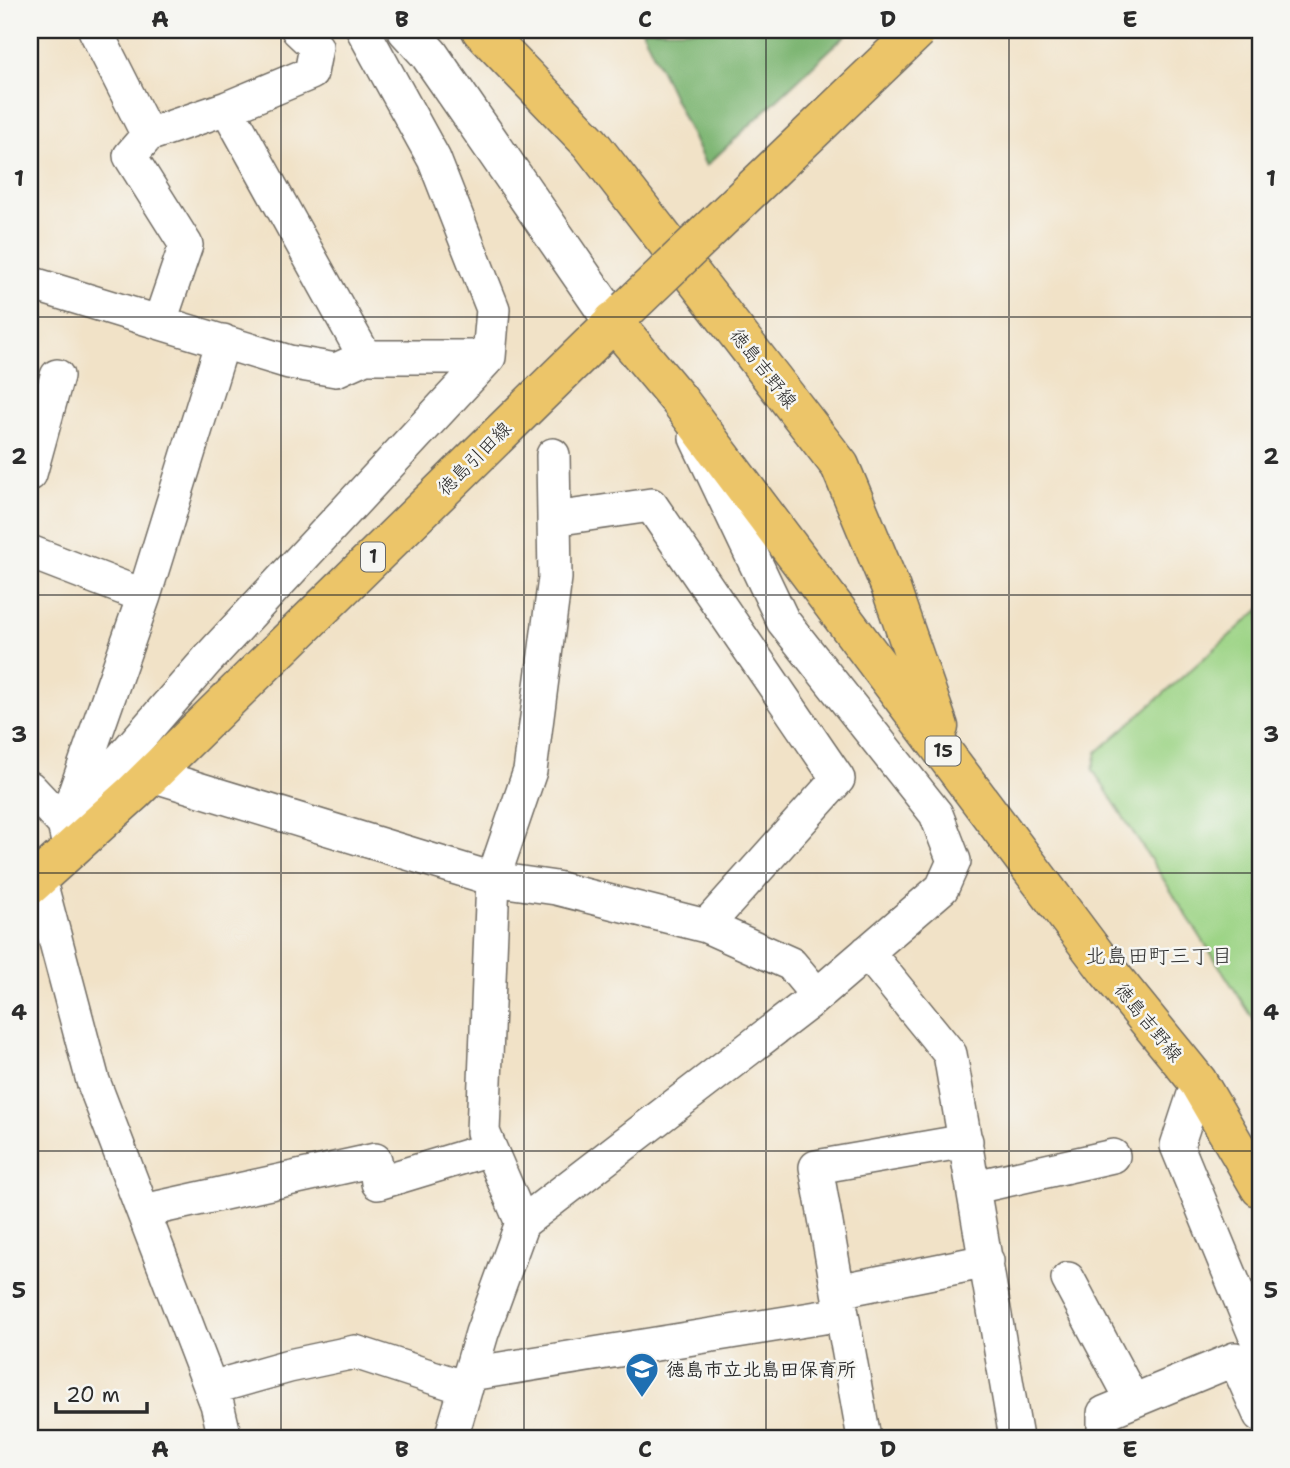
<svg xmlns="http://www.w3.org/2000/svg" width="1290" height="1468" viewBox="0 0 1290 1468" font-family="'Shantell Sans','Klee One',sans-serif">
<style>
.green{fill:#9dd486;stroke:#648058;stroke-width:2}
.forest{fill:#7eb673;stroke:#54704f;stroke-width:2}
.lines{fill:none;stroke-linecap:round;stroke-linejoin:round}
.minor-casing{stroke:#706b62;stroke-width:36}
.tertiary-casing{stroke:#706b62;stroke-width:41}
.primary-casing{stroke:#706b62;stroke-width:41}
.minor{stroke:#fff;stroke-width:33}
.tertiary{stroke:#fff;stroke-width:38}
.primary{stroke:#ecc569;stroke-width:38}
.primary-bridge-casing{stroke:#706b62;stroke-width:41;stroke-linecap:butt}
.primary-bridge{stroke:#ecc569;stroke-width:38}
.grid{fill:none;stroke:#2b2b2b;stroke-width:2;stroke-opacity:0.55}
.labels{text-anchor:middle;stroke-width:5;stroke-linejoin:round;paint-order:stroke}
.shield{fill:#f6f6f2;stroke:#686867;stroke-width:2}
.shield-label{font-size:18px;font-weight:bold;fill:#2b2b2b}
.street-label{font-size:19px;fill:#2b2b2b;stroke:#f6f6f2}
.poi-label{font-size:19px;font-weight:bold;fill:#2b2b2b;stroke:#f6f6f2;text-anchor:start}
.neighbourhood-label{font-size:21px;fill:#2b2b2b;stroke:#f6f6f2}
.neatline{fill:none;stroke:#2b2b2b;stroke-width:2.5}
.grid-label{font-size:23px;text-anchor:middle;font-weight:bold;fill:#2b2b2b}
</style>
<rect width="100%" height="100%" fill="#f6f6f2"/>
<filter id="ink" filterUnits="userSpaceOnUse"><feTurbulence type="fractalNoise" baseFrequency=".0143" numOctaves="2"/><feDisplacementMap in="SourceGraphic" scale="14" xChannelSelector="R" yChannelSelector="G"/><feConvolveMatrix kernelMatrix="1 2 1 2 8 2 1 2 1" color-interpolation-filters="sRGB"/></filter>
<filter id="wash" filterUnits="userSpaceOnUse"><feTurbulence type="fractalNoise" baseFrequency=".00686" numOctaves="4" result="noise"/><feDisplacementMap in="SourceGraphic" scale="28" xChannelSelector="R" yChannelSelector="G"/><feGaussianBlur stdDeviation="1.57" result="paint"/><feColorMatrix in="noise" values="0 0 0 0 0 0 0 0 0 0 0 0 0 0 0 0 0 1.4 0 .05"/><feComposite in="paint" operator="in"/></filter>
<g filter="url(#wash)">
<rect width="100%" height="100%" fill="#f1e2c7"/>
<path class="green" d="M1260 609V1029L1093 770 1097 752Z"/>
<path class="forest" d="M642 30H851L706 166Z"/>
</g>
<g filter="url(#ink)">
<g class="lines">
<defs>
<path id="minor" d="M95 30 148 135
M227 108 365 357
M30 283 289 362 336 370 365 357H489
M160 321 186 245 130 156 148 135 227 108 311 73 316 47 298 30
M30 474 57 376
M554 519 651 505 838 779 706 926
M30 552 144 596
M152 775 493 879 556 888 706 926 791 964 817 995
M30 788 64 824 68 842
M70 807 144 596 223 341
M64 824 207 660 489 357 493 309 434 159 363 30
M39 878 93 1081 217 1404 225 1438
M867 952 950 1054 1016 1438
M1198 1082 1177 1146 1260 1347
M975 1187 1113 1156
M143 1211 375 1160 378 1183 490 1149
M522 1223 483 1132 493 879 530 771 555 578 553 455
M1068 1279 1133 1401
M838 1291 987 1261
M842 1314 864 1438
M470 1374 842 1314 816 1167 966 1141
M211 1388 289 1366 355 1352 466 1388
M1104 1434V1413L1235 1359 1260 1415
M451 1438 482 1333 522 1223 807 1004 942 888 954 861 936 814 783 621 696 438"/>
<path id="tertiary" d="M407 30 429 54 613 321"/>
<path id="primary" d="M481 30 590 143 840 466 890 586 939 727
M613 321 679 400 1107 970 1198 1082 1260 1188
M30 886 133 793 627 309"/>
</defs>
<use href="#minor" class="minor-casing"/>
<use href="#tertiary" class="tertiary-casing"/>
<use href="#primary" class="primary-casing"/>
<use href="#minor" class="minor"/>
<use href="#tertiary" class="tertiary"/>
<use href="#primary" class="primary"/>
<defs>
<path id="primary-bridge" d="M627 309 918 30"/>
</defs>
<use href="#primary-bridge" class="primary-bridge-casing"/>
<use href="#primary-bridge" class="primary-bridge"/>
</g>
</g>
<path class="grid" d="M281 30V1438M524 30V1438M766 30V1438M1009 30V1438M30 317H1260M30 595H1260M30 873H1260M30 1151H1260"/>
<defs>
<symbol id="school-pin" viewBox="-11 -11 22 30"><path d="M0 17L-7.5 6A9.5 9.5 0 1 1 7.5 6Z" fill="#1f6fb2" stroke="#f6f6f2"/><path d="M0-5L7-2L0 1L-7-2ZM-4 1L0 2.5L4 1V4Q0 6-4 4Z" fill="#fff"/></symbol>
</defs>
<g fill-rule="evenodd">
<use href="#school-pin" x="623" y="1350" width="38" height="52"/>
</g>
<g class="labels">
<g class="shield">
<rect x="361" y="542.5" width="24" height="29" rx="5"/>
<rect x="925.5" y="736.5" width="35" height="29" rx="5"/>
</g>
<g class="shield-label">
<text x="373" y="563">1</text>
<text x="943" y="757">15</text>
</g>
<g class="street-label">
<text transform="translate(764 368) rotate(52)" y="7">徳島吉野線</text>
<text transform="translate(474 458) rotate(-45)" y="7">徳島引田線</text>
<text transform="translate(1149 1022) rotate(51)" y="7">徳島吉野線</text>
</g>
<g class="poi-label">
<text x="666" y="1376">徳島市立北島田保育所</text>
</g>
<g class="neighbourhood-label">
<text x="1159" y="963">北島田町三丁目</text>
</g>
</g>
<rect width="1290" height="1468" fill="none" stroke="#f6f6f2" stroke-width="77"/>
<path d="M56 1402v10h91v-10" fill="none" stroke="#2b2b2b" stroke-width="3.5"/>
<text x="66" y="1402" font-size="21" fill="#2b2b2b" stroke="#f6f6f2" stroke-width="5" paint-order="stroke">20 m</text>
<rect x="38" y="38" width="1214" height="1392" class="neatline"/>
<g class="grid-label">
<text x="160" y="27">A</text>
<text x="402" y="27">B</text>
<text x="645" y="27">C</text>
<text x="888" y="27">D</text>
<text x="1130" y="27">E</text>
<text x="19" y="186">1</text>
<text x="1271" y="186">1</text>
<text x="19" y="464">2</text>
<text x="1271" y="464">2</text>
<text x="19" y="742">3</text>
<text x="1271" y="742">3</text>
<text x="19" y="1020">4</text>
<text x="1271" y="1020">4</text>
<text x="19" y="1298">5</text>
<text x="1271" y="1298">5</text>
<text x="160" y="1457">A</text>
<text x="402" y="1457">B</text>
<text x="645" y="1457">C</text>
<text x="888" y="1457">D</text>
<text x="1130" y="1457">E</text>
</g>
</svg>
